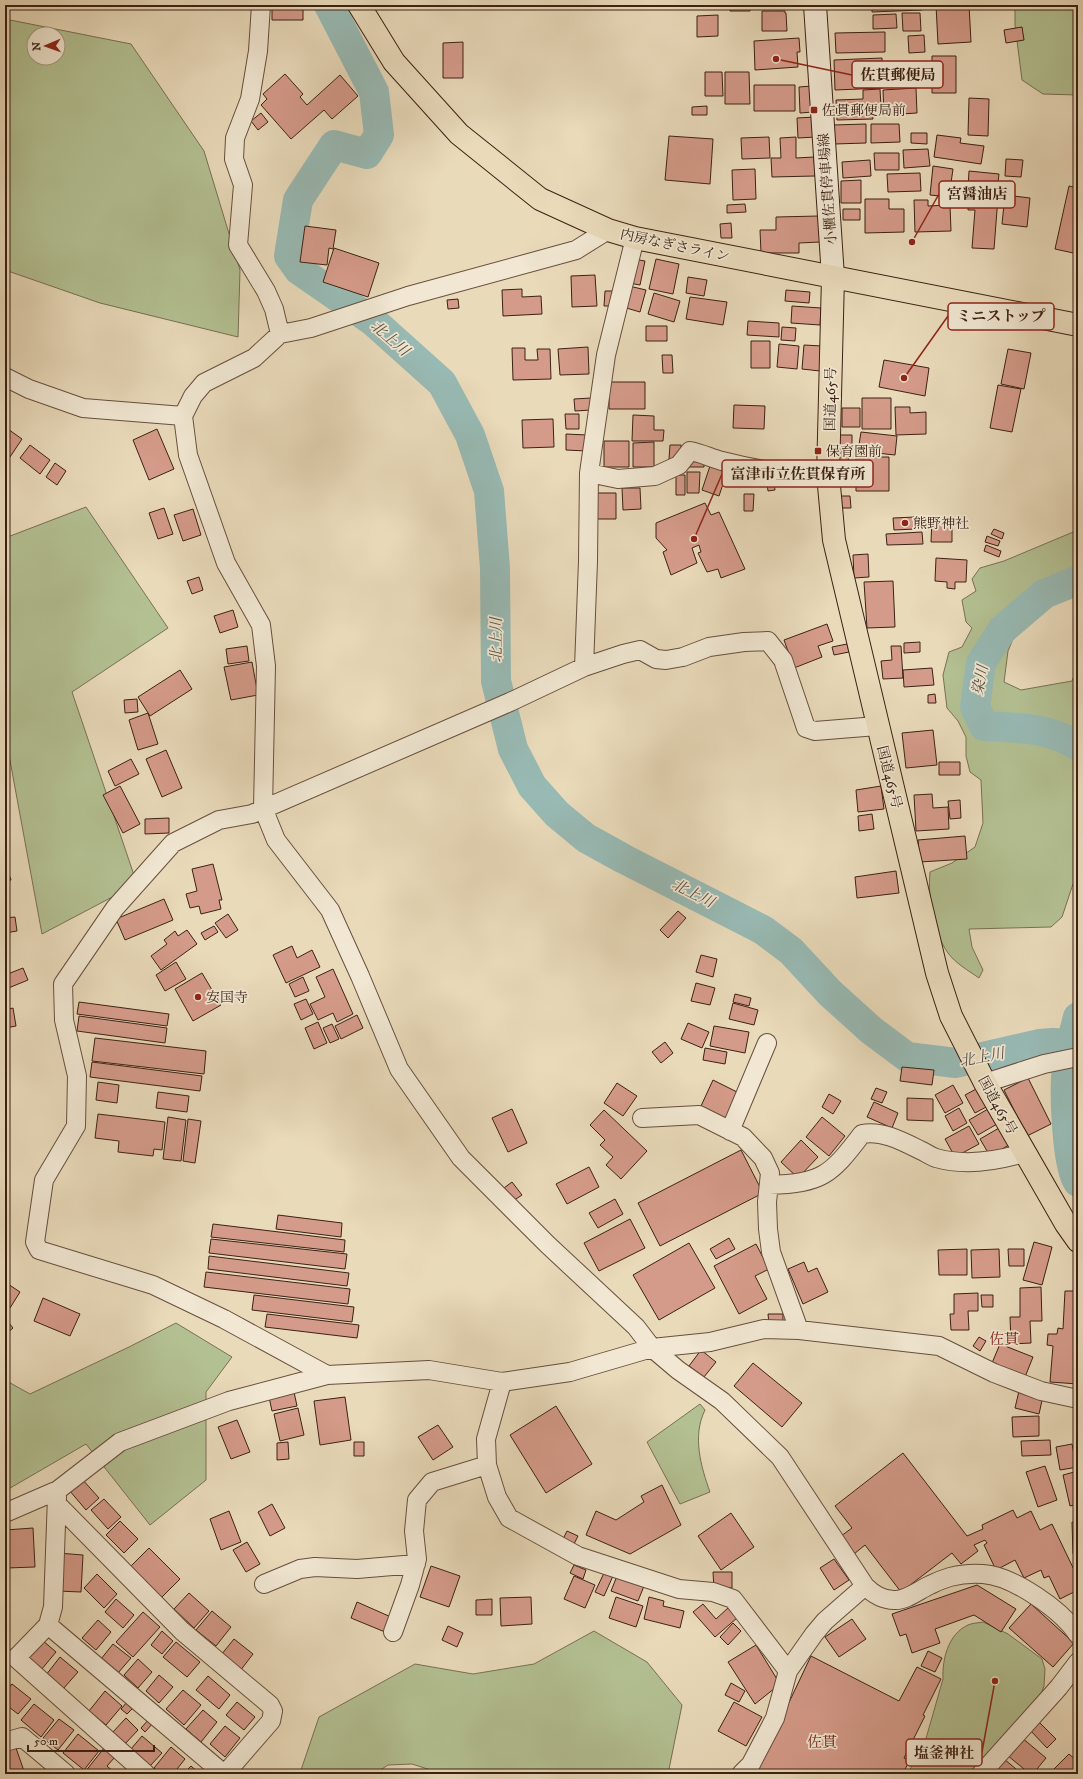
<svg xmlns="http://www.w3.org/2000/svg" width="1083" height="1779" viewBox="0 0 1083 1779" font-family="'IM FELL DW Pica','Noto Serif JP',serif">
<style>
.green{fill:#b3c092;stroke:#787053;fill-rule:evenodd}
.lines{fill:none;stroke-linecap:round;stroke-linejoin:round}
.river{stroke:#98bab4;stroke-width:30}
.building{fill:#d59b8a;stroke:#3c2114}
.street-casing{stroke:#674f3e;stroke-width:20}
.secondary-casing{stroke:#3c2114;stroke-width:24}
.highway-casing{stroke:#3c2114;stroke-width:24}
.street{stroke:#f1e7d2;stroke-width:18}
.secondary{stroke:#f1e7d2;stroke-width:22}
.highway{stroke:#e9daba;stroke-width:22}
.poi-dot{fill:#8f2418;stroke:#f1e7d2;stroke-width:1.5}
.labels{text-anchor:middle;stroke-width:3.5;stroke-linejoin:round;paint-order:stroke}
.poi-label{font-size:14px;fill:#3c2114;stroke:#f1e7d2;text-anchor:start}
.street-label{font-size:14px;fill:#3c2114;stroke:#f1e7d2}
.water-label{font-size:15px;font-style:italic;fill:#584f44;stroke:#f1e7d2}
.neighbourhood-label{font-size:15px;fill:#7a1f14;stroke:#f1e7d2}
.leader{fill:none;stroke:#8f2418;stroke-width:1.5}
.callout-dot{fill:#8f2418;stroke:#f1e7d2;stroke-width:1.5}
.callout{fill:#f1e7d2;stroke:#8f2418;stroke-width:1.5}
.callout-label{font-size:15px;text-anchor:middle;font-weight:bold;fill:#3c2114}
</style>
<rect width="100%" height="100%" fill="#e9daba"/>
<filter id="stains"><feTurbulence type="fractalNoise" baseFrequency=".005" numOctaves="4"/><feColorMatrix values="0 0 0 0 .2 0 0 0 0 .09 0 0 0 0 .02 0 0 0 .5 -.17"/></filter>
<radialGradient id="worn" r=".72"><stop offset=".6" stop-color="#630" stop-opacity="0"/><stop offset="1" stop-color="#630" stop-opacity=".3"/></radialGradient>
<path class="green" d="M1015 5H1078V95L1043 94 1022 80 1015 25Z
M5 19 131 44 204 151 240 270 238 337 100 303 5 270ZM34 34H58V58H34Z
M86 507 168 628 72 692 137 884 42 934 9 755H5V538Z
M1078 530V577L1048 600 1018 627 1008 651 1004 682 1021 690 1072 681 1078 666V878L1073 884 1062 917 1051 927 969 929 972 947 983 970 979 978C969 971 955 963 948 953 932 930 928 899 930 872L952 863 975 847 983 823 981 780 970 772 966 756V737L958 721 947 708 943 675 949 652 962 647 972 628 966 622 962 600 976 591 972 579 980 568 1004 561Z
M176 1323 232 1357 206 1392V1480L150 1525 86 1444 5 1491V1380L30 1394 129 1347Z
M700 1404 705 1410C692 1436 701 1467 710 1492L680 1504 647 1442Z
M983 1622 1008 1634 1042 1659 1045 1669 1044 1686 1038 1702 976 1767 972 1774H907L914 1763 921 1756 943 1679C942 1660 948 1634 968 1625 972 1623 978 1623 983 1622Z
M594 1631 647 1662 682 1705 668 1774H651L629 1770 603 1774H443L412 1764 388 1765 374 1774H298L300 1773 319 1717 415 1664 473 1674 534 1664Z"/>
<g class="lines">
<path class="river" d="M329 5 374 92 379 135 367 154 334 145 298 200 289 256 299 270 374 322 442 383 470 435 489 491 495 568 496 681 513 749 532 786 557 814 586 838 624 859 763 930 791 951 830 993 871 1030 907 1057 956 1063 1039 1044 1053 1043 1071 1044
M1078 580 1044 594 1002 630 981 663 975 707 984 726C1019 728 1048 727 1078 746
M1078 1017C1073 1037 1067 1057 1066 1078 1065 1097 1067 1168 1078 1182"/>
</g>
<path class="building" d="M272 5H303V20H272Z
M730 5H750V11H730Z
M872 5H921L922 10 872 12Z
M936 5H969L971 42 938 44Z
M762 11H785V13H786L787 31H762Z
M902 13H920L921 31H903Z
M896 14 897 28 873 29V15Z
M718 15V36L697 37V16Z
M1022 27 1024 40 1006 43 1004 30Z
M885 32V52L836 53 835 33Z
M924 35 925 52 909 53 908 36Z
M799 38 800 52H797L798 67 755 70 754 41Z
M463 42V78H443V43Z
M932 56H956V93H932Z
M882 58 883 88 835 90 834 60Z
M705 72H722L723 96H705Z
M725 72H749L750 104H725Z
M285 74 303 94 300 97 307 105 340 75 358 96 332 119 324 110 291 139 261 105 267 99 263 94Z
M754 85H795V111H754Z
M812 86 813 112 800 113 799 87Z
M916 88 917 113 884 115 883 90Z
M880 89 881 107H872L873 119 837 120 836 100 863 99V90Z
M969 98 989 99 988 136 968 135Z
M707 106V115H692V107Z
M261 113 268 122 258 130 251 121Z
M815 117 816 137 798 138 797 118Z
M866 124V143L834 144 833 125Z
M871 124H899L900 142 871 143Z
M911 133H927V144L911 143Z
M937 135 961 138 960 143 984 146 981 164 934 157Z
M669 136 713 139 710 184 665 180Z
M769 137 770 158 742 159 741 138Z
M796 137V158L814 157 815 176 772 177 771 158H781L780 138Z
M928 149 930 166 904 168 903 150Z
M874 153H899V170H875Z
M1006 159 1023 160 1021 177 1005 176Z
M870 160 871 176 843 178 842 162Z
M933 166 953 169 949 197 930 195Z
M755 169 756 199 733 200 732 170Z
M969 171 999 174 997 192 968 189Z
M920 173 921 191 888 192 887 174Z
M861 180V203H841V181Z
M1069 186 1078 188V254L1055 249Z
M969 194 998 197 994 249 972 248 975 210H968Z
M1005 195 1030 198 1027 227 1002 224Z
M865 199H889V209H904V232L865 233Z
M914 200H928V206L950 205 951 231 915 232Z
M745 204 746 212 727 213V205Z
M843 209H860V220H843Z
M819 216 820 242 799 243V253H761L760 230H776V217Z
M731 223 732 238H721L720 224Z
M305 226 336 230 333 249 329 248 327 265 300 262Z
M334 248 379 263 368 297 323 282Z
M634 259 645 261 640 285 629 283Z
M656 259 679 264 673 294 649 289Z
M595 275 597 306 572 307 571 276Z
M688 277 707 280 704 296 686 293Z
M629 286 646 290 640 312 623 307Z
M522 289V297L541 296 542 314 503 316 502 290Z
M786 290 810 292 809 303 785 301Z
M605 291H614V306H604Z
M654 293 680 301 674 322 648 314Z
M690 297 727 302 723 325 686 319Z
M458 299 459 308 448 309 447 300Z
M792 306 821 308 820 325 791 323Z
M748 321 779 323V337L747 335Z
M646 326H667V341H646Z
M782 327 796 328 795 341 781 340Z
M751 341H770V368H751Z
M779 344 799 346 797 369 777 367Z
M804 345 822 346 820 371 802 369Z
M588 347 589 374 560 375 558 349Z
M512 348H525V360H538L537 349H550L551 379 513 380Z
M1008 349 1031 353 1024 389 1001 384Z
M662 355H672L673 373H663Z
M884 360 929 368 925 396 879 387Z
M609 382H645V409H609Z
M998 385 1021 389 1012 432 990 428Z
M591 398V410L575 411 574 399Z
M862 398H891V429H862Z
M734 405 765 406 764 429 733 428Z
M895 407H910V413L926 412V434L896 435Z
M842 408H860V427H842Z
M565 414H579V429H566Z
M633 415 654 416V430H664L663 441H632Z
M553 419 554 447 523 448 522 420Z
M5 427 22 439 10 457 5 454Z
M157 429 174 469 149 480 133 440Z
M861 432 897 436 895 455 858 451Z
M566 434 587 435V451L566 450Z
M838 435H852V446H838Z
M604 441H629V467H604Z
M654 442V467H633V443Z
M30 445 50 460 40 474 20 458Z
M670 445H681V459H669Z
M838 451H848L849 465H839Z
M687 457H704V467H687Z
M856 457H889V491H856Z
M55 463 66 471 57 485 46 477Z
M711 463 728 469 719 496 702 490Z
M687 472H700L699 493H687Z
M676 475H685V495H676Z
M767 483H774L775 490 768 491Z
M622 488H640L641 509 623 510Z
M594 493H616V519H594Z
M744 494H754L753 511H744Z
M841 496H850L851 508H841Z
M705 503 711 515 719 512 745 569 721 578 718 569 707 572 698 553 701 552 699 545 692 548 697 563 671 575 663 552 667 550 656 538V523Z
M164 508 173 534 158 539 149 513Z
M193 509 201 535 183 541 174 515Z
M916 517V529L894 530 893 518Z
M932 518H952V542H931Z
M994 529 1004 533 1002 539 991 534Z
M922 532 923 544 887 545 886 534Z
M987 536 1000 541 998 546 985 542Z
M986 545 1001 551 999 557 984 551Z
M868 554 869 577 854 578 853 555Z
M936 558 967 560 966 582H955V589L947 588V582L935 581Z
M199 577 203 590 192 594 187 581Z
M893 581 895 627 867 628 864 582Z
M233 610 238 627 220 633 214 616Z
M827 624 833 641 818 646 822 657 794 668 784 640Z
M920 642V652L904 653V643Z
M847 644 849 652 834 655 832 647Z
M247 646 249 661 228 664 226 649Z
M891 646H901L903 678 883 679 881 661 892 660Z
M252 662 258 695 231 700 224 667Z
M932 668 934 685 904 687 903 670Z
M180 670 192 689 150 716 138 697Z
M935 694 936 703H928V695Z
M137 699 138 712 125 713 124 700Z
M148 713 158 744 138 750 129 720Z
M933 730 937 765 906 768 902 733Z
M166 750 182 788 162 797 146 759Z
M131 759 139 774 115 786 108 771Z
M939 762H960V775H939Z
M120 786 140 824 123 833 103 795Z
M881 786 884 809 858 812 856 790Z
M932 794 933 808 948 807 949 829 916 831 914 795Z
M960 800 961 818 950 819 948 801Z
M872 814 874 829 859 831 858 816Z
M169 818V833L145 834V819Z
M965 836 967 859 920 862 918 840Z
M213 864 222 900H219L221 909 201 914 199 906 190 908 186 894 197 891 192 869Z
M6 865 11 880 5 882V866Z
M896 871 899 893 857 898 855 877Z
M164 899 173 920 125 940 116 919Z
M678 911 686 918 668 938 660 930Z
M228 914 238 930 226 938 215 923Z
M15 917 17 931 5 933V918Z
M214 926 218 932 205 940 201 933Z
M187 930 197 944 161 970 151 956 167 944 164 940 175 931 178 936Z
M292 946 297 958 312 950 320 967 286 983 273 955Z
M5 949 9 969 5 970Z
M701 955 717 959 713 977 696 972Z
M176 962 186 979 165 991 156 975Z
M23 968 28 980 6 989 5 975Z
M333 969 353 1014 337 1022 333 1013 318 1020 310 1004 325 997 316 977Z
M202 973 221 1005 193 1021 175 989Z
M303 977 309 991 295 997 289 984Z
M696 983 715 988 710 1005 691 1001Z
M735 994 751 998 749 1006 733 1002Z
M306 999 313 1014 301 1020 294 1004Z
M79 1002 169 1014 167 1026 77 1014Z
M733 1003 758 1010 754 1025 729 1019Z
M13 1008 16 1026 5 1028V1010Z
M357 1015 363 1028 341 1039 335 1026Z
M79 1016 167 1028 165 1043 77 1031Z
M318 1022 327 1043 314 1049 305 1028Z
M688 1023 709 1032 702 1048 681 1039Z
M332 1024 339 1039 330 1043 323 1028Z
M714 1026 749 1032 745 1053 710 1046Z
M95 1038 206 1051 204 1074 92 1061Z
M665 1042 673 1053 661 1063 652 1052Z
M705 1048 727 1052 725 1064 703 1060Z
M92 1062 202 1076 200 1091 90 1077Z
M902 1067 934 1070 932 1085 900 1081Z
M1028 1078 1051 1124 1027 1136 1004 1090Z
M713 1080 739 1093 726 1119 701 1106Z
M98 1082 119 1085 117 1103 96 1100Z
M617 1083 637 1096 623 1116 604 1103Z
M953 1085 963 1103 945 1113 935 1095Z
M876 1088 887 1092 882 1103 871 1099Z
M978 1088 988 1106 975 1113 965 1095Z
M158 1092 189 1096 187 1112 156 1108Z
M829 1094 841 1101 833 1114 822 1107Z
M907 1098 933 1099V1121L907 1120Z
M874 1102 898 1113 892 1128 867 1117Z
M959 1108 967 1123 953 1131 945 1116Z
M512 1109 527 1143 508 1152 492 1118Z
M988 1109 997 1124 978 1135 969 1120Z
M604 1110 647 1151 621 1179 606 1165 613 1157 600 1145 605 1140 590 1125Z
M98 1114 165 1122 162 1150 154 1149 153 1156 118 1152 119 1141 95 1138Z
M168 1117 186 1120 181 1161 163 1159Z
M822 1117 845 1136 829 1156 806 1137Z
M188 1119 201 1121 195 1163 183 1161Z
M969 1126 979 1144 955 1157 945 1139Z
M999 1128 1009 1145 990 1156 980 1139Z
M801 1140 818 1157 798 1178 781 1162Z
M741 1150 763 1193 660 1246 638 1203Z
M589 1167 599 1187 567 1204 556 1184Z
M512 1182 522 1195 513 1201 504 1188Z
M615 1199 623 1214 598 1228 589 1213Z
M278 1215 342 1223 341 1237 276 1229Z
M630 1219 645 1248 599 1271 584 1243Z
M213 1224 345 1240 344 1252 211 1237Z
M729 1238 735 1249 716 1259 710 1249Z
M211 1239 347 1254 345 1269 209 1253Z
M1034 1242 1052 1247 1042 1285 1023 1280Z
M689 1243 715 1288 659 1320 633 1275Z
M756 1244 769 1269 755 1276 767 1299 739 1314 714 1266Z
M967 1249V1275H939L938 1250Z
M999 1249 1000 1277 972 1278 971 1250Z
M1008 1249H1024V1266H1009Z
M209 1256 349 1273 347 1286 208 1269Z
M804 1262 808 1272 817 1268 828 1292 803 1304 788 1269Z
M206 1272 350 1289 348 1304 204 1287Z
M5 1282 20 1292 10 1308 5 1305Z
M1041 1287 1042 1321H1030L1031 1343 1011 1344 1010 1317H1020V1288Z
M1065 1291H1078V1384L1050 1382 1053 1346 1047 1345 1048 1334H1057L1058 1328 1063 1329Z
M978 1293V1311H968L969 1330H951L950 1314H954V1294Z
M254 1295 354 1307 352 1322 252 1310Z
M981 1295H993V1307H982Z
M43 1298 80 1314 70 1336 34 1321Z
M267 1314 359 1325 357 1338 265 1327Z
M768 1314H783V1324H769Z
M5 1318 13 1328 5 1335Z
M979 1337 986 1341 980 1351 973 1346Z
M1000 1344 1033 1357 1025 1377 992 1363Z
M701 1350 716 1362 704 1377 689 1366Z
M753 1363 802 1403 782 1427 734 1386Z
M1019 1391 1043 1396 1039 1414 1015 1408Z
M294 1392 297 1406 272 1411 269 1397Z
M345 1397 351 1440 320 1445 314 1401Z
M556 1406 592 1464 546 1493 510 1435Z
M298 1408 304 1435 280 1441 274 1414Z
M1039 1416V1436L1013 1437 1012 1417Z
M237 1420 250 1452 231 1459 218 1427Z
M438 1425 453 1447 433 1460 418 1437Z
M1076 1436H1078V1448H1074Z
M1050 1440 1051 1455 1022 1456 1021 1441Z
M288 1442 289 1459 277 1460V1443Z
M354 1442H364V1456H354Z
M1072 1444 1074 1454 1078 1453V1467L1060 1470 1056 1447Z
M903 1453 967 1536 983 1529 982 1525 1013 1510 1017 1518 1031 1511 1040 1530 1052 1524 1078 1578V1590L1060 1599 1049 1576 1044 1578 1041 1570 1024 1578 1015 1560 996 1570 984 1545 987 1543 985 1540 974 1545 978 1551 961 1564 952 1553 901 1592 865 1545 854 1554 841 1536 852 1528 835 1506Z
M1045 1466 1057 1500 1038 1507 1026 1472Z
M1078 1471V1504L1070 1506 1063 1475Z
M82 1479 99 1498 86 1510 69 1490Z
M662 1485 681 1525 630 1554 586 1535 596 1511 616 1520 644 1502 641 1496Z
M104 1499 121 1517 108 1529 91 1510Z
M272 1504 285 1528 270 1536 258 1512Z
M229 1511 241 1542 221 1550 210 1519Z
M731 1513 754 1547 721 1570 698 1536Z
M120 1521 138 1539 124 1553 106 1535Z
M1072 1522H1078V1554H1073Z
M33 1528 35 1567 6 1568 5 1530Z
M567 1531 578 1536 574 1544 563 1539Z
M247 1542 260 1564 246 1572 233 1550Z
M149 1548 180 1579 161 1598 130 1567Z
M58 1553 83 1555 81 1592 57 1591Z
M834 1559 849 1580 834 1590 820 1568Z
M574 1565 586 1570 583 1579 570 1573Z
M431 1566 460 1576 449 1607 420 1597Z
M713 1572H732V1588L714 1589Z
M604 1573 613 1576 604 1596 595 1592Z
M97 1574 117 1594 104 1608 84 1588Z
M574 1576 595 1585 585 1608 564 1599Z
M617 1576 644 1586 638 1601 611 1591Z
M977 1585 1016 1609 1001 1632 974 1615 935 1629 940 1643 912 1653 906 1634 900 1636 892 1614Z
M189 1593 209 1611 194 1628 174 1609Z
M531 1597 532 1624 501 1626 500 1598Z
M616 1597 643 1606 636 1627 609 1618Z
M649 1597 664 1601 663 1606 684 1611 680 1628 644 1619Z
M116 1599 134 1615 123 1628 105 1612Z
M492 1599V1615H476V1600Z
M357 1602 391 1617 385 1632 351 1618Z
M703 1604 716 1619 728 1608 737 1618 715 1637 693 1612Z
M1031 1604 1074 1643 1053 1667 1009 1628Z
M212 1611 231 1627 216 1646 196 1630Z
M143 1612 160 1627 133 1657 116 1642Z
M852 1619 866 1639 839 1657 825 1637Z
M98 1620 111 1632 96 1650 82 1638Z
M733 1623 741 1631 728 1645 720 1637Z
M448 1626 463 1633 457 1647 442 1640Z
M162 1631 173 1641 162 1654 151 1645Z
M234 1639 253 1654 240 1671 221 1655Z
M42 1640 56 1652 41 1670 26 1658Z
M176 1642 200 1662 187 1677 163 1657Z
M113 1644 131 1658 118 1673 101 1659Z
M756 1645 780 1684 755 1704 728 1662Z
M928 1651 942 1658 935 1672 921 1666Z
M811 1656 899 1701 917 1667 941 1679 923 1715 925 1716 904 1758 909 1761 903 1774H812L806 1771 804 1774H755Z
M60 1657 78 1672 63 1689 46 1675Z
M138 1659 152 1672 138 1688 124 1675Z
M159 1675 173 1687 159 1703 146 1691Z
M208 1676 230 1695 219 1709 196 1690Z
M731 1683 745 1691 739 1702 725 1695Z
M12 1684 31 1699 18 1714 5 1704V1692Z
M183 1690 201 1705 184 1725 166 1709Z
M105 1691 122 1706 106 1725 89 1711Z
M128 1701 134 1707 127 1714 121 1709Z
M237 1702 255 1717 244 1730 226 1715Z
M734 1702 762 1717 746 1746 718 1731Z
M34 1704 54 1720 41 1737 21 1720Z
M203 1710 217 1722 201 1742 186 1729Z
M126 1718 138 1730 124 1745 112 1733Z
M150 1718 154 1722 145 1732 141 1728Z
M59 1719 74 1730 58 1750 43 1738Z
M1037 1720 1056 1739 1047 1748 1029 1729Z
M225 1726 240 1738 225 1757 210 1744Z
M78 1734 99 1751 84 1770 63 1753Z
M142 1736 162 1753 150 1766 131 1749Z
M1021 1737 1046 1758 1033 1774H1030L1007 1755Z
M171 1747 185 1759 173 1774H161L154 1768Z
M16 1748 24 1771 15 1774H5V1752Z
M104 1748 115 1757 107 1766 116 1774H88L85 1772Z
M1069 1754 1078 1762V1774H1049Z
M1004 1759 1022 1774H992Z
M191 1766 200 1774H183Z"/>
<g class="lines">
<defs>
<path id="street" d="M261 5 258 51 250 99 235 138 234 159 243 185 238 245 266 291 274 309 280 334
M608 230 576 250 408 296 311 328 280 334 254 358 204 383 193 396 183 416 188 455 226 563 261 625 266 666 263 808 276 840 330 910 360 976 399 1069 461 1158 548 1245 636 1327 652 1348 678 1370 722 1401 780 1457 865 1586C873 1594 882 1600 894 1600 906 1601 919 1590 930 1585 936 1582 943 1579 950 1577 961 1574 971 1573 983 1574 1013 1576 1062 1610 1078 1635
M5 377 29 389 83 408 183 416
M589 473 618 479 655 476 679 465 690 451C701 453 711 458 722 461 757 470 792 476 828 475
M584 667 588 561 589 473 606 355 635 238
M985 1083 1044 1064 1078 1057
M642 1118 699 1115 743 1137 763 1158 770 1173 767 1202 768 1229 771 1252 799 1330
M730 1131 767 1043
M769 1185C822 1183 830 1176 862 1134 881 1130 902 1141 920 1150 925 1152 930 1156 936 1158 964 1166 997 1161 1024 1153
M327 1375 224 1319 153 1285 39 1250 35 1242 44 1180 76 1126 77 1076 64 1020 63 984 115 908 173 843 219 820 252 814 510 702 584 667 623 654 640 650 656 659 666 660 683 657 709 647 744 642 768 641 783 660 806 728 815 731 877 726
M502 1382 486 1439 487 1465 497 1497 509 1518 578 1556 679 1589 713 1592 733 1599 788 1671
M57 1497 53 1607 48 1625 16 1658 146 1774
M57 1504 182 1631 270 1705 273 1711 271 1721 225 1774
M5 1513 58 1490 120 1442 229 1401 327 1375 429 1370 502 1382 570 1372 652 1348 710 1342 764 1329 799 1330 939 1346 994 1373 1041 1391 1078 1399
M264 1584 300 1569 315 1567 357 1569 416 1564
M48 1625 224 1774
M393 1632 410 1585 417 1559 414 1531 417 1500 432 1482 487 1465
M5 1742 22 1737 66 1774
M741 1774 751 1764 775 1718 788 1671 814 1634 825 1621 865 1586
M981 1774 1059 1687 1078 1662"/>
<path id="secondary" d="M815 5 833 277"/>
<path id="highway" d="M359 5 394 62 459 134 540 199 608 230 635 238 1078 325
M833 277 828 475 834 540 937 973 951 1016 985 1083 1066 1224 1078 1241"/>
</defs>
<use href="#street" class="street-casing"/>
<use href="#secondary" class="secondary-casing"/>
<use href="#highway" class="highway-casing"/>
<use href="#street" class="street"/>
<use href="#secondary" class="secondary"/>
<use href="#highway" class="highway"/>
</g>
<g class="poi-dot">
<rect x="810" y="106" width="8" height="8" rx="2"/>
<rect x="814" y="447" width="8" height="8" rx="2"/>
<circle cx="905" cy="523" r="4"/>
<circle cx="198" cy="997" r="4"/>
</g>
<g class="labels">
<g class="poi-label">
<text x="822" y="115">佐貫郵便局前</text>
<text x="826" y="456">保育園前</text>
<text x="913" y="528">熊野神社</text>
<text x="206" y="1002">安国寺</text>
</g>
<g class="street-label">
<text transform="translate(827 189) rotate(-94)" y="5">小櫃佐貫停車場線</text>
<text transform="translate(675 245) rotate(12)" y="5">内房なぎさライン</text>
<text transform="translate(830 399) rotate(-89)" y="5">国道465号</text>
<text transform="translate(890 777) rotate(76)" y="5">国道465号</text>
<text transform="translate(998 1105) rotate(61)" y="5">国道465号</text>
</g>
<g class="water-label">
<text transform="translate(390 338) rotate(41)" y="5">北上川</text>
<text transform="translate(496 640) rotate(-90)" y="5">北上川</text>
<text transform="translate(980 680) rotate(-79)" y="5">染川</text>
<text transform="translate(693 893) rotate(27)" y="5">北上川</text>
<text transform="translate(982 1057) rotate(-11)" y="5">北上川</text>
</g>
<g class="neighbourhood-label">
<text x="1004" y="1344">佐貫</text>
<text x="822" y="1747">佐貫</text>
</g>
</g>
<path class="leader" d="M776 59L852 75M912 242L939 194M904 378L948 316M694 539L722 474M995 1681L982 1752"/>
<g class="callout-dot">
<circle cx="776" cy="59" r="4"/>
<circle cx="912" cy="242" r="4"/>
<circle cx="904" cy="378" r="4"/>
<circle cx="694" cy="539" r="4"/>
<circle cx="995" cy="1681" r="4"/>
</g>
<g class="callout">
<rect x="852" y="61" width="91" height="27" rx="4"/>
<rect x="939" y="181" width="76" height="27" rx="4"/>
<rect x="948" y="303" width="106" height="27" rx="4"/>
<rect x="722" y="460" width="151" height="27" rx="4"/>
<rect x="906" y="1739" width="76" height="27" rx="4"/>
</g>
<g class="callout-label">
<text x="898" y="80">佐貫郵便局</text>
<text x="977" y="199">宮醤油店</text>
<text x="1001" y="321">ミニストップ</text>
<text x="798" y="479">富津市立佐貫保育所</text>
<text x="944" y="1758">塩釜神社</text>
</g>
<rect width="1083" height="1779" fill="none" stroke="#e9daba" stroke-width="20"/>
<rect x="6" y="6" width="1071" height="1767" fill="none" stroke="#3c2114" stroke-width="2"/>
<rect x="10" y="10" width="1063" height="1759" fill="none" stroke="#3c2114"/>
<g transform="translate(46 46) rotate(268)"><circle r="19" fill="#f1e7d2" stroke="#a99886"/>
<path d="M0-3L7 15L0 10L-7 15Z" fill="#8f2418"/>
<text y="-6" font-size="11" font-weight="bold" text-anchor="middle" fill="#3c2114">N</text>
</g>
<path d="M28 1745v6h126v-6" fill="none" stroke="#3c2114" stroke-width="2"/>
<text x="34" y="1745" font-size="12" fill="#3c2114" stroke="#f1e7d2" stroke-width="3" paint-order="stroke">50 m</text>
<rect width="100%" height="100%" filter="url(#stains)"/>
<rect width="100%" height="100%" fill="url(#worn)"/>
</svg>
